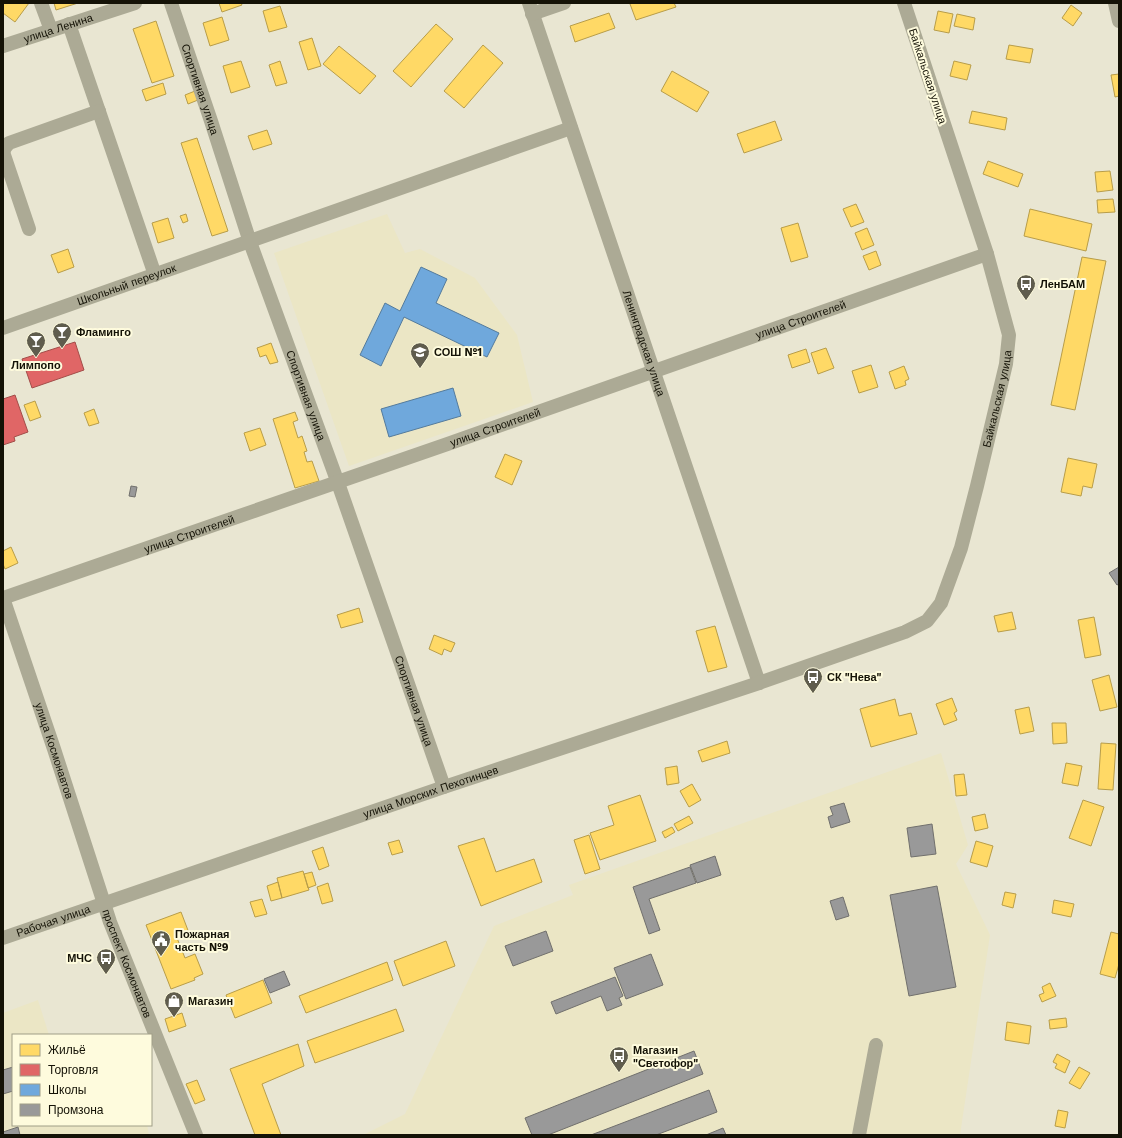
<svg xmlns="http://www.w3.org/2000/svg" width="1122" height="1138" viewBox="0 0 1122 1138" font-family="'Work Sans',sans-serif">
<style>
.built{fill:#ebe6c5}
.homes{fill:#ffd966;stroke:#b89d49}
.shops{fill:#e06666;stroke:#a34d49}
.schools{fill:#6fa8dc;stroke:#547b9c}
.industry{fill:#999;stroke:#71706d}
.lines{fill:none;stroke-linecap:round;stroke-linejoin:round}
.minor{stroke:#acaa95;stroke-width:14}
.labels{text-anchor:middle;stroke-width:4;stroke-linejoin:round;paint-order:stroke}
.street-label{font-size:11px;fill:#141206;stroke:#fefbdd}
.poi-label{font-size:11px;font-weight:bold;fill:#141206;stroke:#fefbdd;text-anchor:start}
</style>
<rect width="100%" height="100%" fill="#e9e6d2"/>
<path class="built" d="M387 214 405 253 420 249 475 278 517 335 533 402 349 466 274 253Z
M941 753 968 845 956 864 990 935 960 1135H363L405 1114 494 926 573 895 569 885Z
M38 1000 49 1035H13V1125H147L149 1135H3V1013Z"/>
<path class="homes" d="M3 3H29L15 22 3 13Z
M54 3H78L56 10Z
M219 3H241L242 5 222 12Z
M632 3H674L676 7 636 20 630 4Z
M1071 5 1082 13 1073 26 1062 18Z
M280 6 287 27 269 32 263 11Z
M938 11 953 14 949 33 934 30Z
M609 13 615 28 575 42 570 26Z
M957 14 975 18 973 30 954 26Z
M222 17 229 40 210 46 203 23Z
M156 21 174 76 152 83 133 29Z
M436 24 453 39 411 87 393 71Z
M312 38 321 66 308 70 299 42Z
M483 45 503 63 464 108 444 91Z
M1009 45 1033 49 1030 63 1006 59Z
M339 46 376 76 360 94 323 64Z
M241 61 250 87 231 93 223 66Z
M280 61 287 83 276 86 269 65Z
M954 61 971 65 967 80 950 76Z
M672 71 709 92 697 112 661 91Z
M1119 74V96L1115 97 1111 75Z
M163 83 166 94 146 101 142 90Z
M195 91 198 100 188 104 185 95Z
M972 111 1007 118 1005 130 969 123Z
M775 121 782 140 744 153 737 134Z
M267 130 272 144 253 150 248 136Z
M197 138 228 231 212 236 181 143Z
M988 161 1023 174 1018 187 983 174Z
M1110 171 1113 190 1097 192 1095 172Z
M1113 199 1115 212 1098 213 1097 200Z
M856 204 864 222 851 227 843 209Z
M1030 209 1092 224 1086 251 1024 236Z
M186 214 188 221 183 223 180 216Z
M168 218 174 238 158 243 152 223Z
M798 223 808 257 791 262 781 228Z
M867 228 874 245 862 250 855 233Z
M68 249 74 267 58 273 51 255Z
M876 251 881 265 869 270 863 256Z
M1082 257 1106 261 1075 410 1051 405Z
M271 343 278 362 270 364 266 355 260 357 257 348Z
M826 348 834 368 818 374 811 353Z
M806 349 810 362 792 368 788 355Z
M871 365 878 387 859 393 852 371Z
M904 366 909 379 905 381 906 385 895 389 889 372Z
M35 401 41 417 30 421 24 405Z
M94 409 99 423 89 426 84 413Z
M295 412 298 420 293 422 298 438 302 436 307 451 304 452 307 462 312 461 319 481 295 488 273 419Z
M260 428 266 445 250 451 244 433Z
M505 454 522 461 512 485 495 477Z
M1068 458 1097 464 1092 488 1083 486 1081 496 1061 492Z
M11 547 18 563 5 569 3 564V551Z
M359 608 363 622 341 628 337 615Z
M1012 612 1016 629 998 632 994 616Z
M1094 617 1101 655 1085 658 1078 620Z
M715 626 727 667 708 672 696 631Z
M434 635 455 643 451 652 444 649 442 655 429 649Z
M1109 675 1117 707 1100 711 1092 680Z
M952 698 957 711 954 713 957 720 944 725 936 704Z
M895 699 899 716 911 713 917 734 871 747 860 709Z
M1029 707 1034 731 1020 734 1015 710Z
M1052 723H1066L1067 743 1053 744Z
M727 741 730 753 702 762 698 751Z
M1101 743 1116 744 1113 790 1098 789Z
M1066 763 1082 766 1078 786 1062 783Z
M677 766 679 783 667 785 665 768Z
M964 774 967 795 956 796 954 775Z
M692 784 701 800 689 807 680 791Z
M640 795 656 841 600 860 590 833 614 825 608 806Z
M1083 800 1104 807 1091 846 1069 838Z
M985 814 988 828 975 831 972 817Z
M689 816 693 823 678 831 674 824Z
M672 827 675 832 665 838 662 832Z
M589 835 600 869 585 874 574 840Z
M484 838 496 872 534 859 542 882 481 906 458 846Z
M399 840 403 852 392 855 388 843Z
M976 841 993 846 987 867 970 862Z
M323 847 329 866 319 870 312 851Z
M303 871 309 890 282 898 277 878Z
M312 872 316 885 308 888 304 874Z
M278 882 282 898 271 901 267 886Z
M328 883 333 901 322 904 317 887Z
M1005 892 1016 894 1013 908 1002 905Z
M262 899 267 914 255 917 250 902Z
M1054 900 1074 904 1071 917 1052 913Z
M181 912 189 933 177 938 185 958 195 954 203 974 194 978 195 980 171 989 146 925Z
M1111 932 1119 934V964L1115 978 1100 974Z
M446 941 455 966 403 986 394 961Z
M387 962 393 980 306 1013 299 996Z
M263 980 272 1003 235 1018 226 995Z
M1050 983 1056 996 1042 1002 1039 995 1044 993 1042 987Z
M396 1009 404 1031 315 1063 307 1041Z
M182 1013 186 1026 169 1032 165 1019Z
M1066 1018 1067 1027 1050 1029 1049 1020Z
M1007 1022 1031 1026 1029 1044 1005 1040Z
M298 1044 304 1066 262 1084 281 1135H255L230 1069Z
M1057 1054 1070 1061 1065 1073 1055 1068 1057 1064 1053 1062Z
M1079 1067 1090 1073 1080 1089 1069 1083Z
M197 1080 205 1100 195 1104 186 1084Z
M1058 1110 1068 1112 1065 1128 1055 1126Z"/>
<path class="shops" d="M75 342 84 370 32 388 22 359Z
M15 395 28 432 14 437 15 441 3 445V399Z"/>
<path class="schools" d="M421 267 447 279 436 303 499 333 487 357 404 317 381 366 360 355 385 303 400 311Z
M453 388 461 416 389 437 381 409Z"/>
<path class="industry" d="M131 486 137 487 135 497 129 496Z
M1119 567V584L1117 585 1109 573Z
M844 803 850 822 831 828 828 817 833 815 830 807Z
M932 824 936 854 911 857 907 828Z
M715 856 721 875 697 883 690 865Z
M690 867 696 883 649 899 660 930 649 934 633 887Z
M937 886 956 987 909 996 890 895Z
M843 897 849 916 836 920 830 901Z
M546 931 553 951 513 966 505 946Z
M651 954 663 985 626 999 614 968Z
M284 971 290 985 270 993 264 979Z
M615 977 623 996 619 998 622 1005 607 1011 601 996 556 1014 551 1002Z
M694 1051 703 1074 548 1135H532L525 1118Z
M13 1067V1091L3 1094V1070Z
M709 1090 717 1112 656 1135H591Z
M18 1127 20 1135H3V1132Z
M723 1128 726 1135H706Z"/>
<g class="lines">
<g class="minor">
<path d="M41 3 51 30"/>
<path id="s1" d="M171 3 211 121 250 242 338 483 444 787"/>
<path id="s2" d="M529 3 759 683"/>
<path d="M1115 3 1119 21"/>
<path d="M532 14 564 3"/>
<path d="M69 24 155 275"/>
<path id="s3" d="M3 46 135 3"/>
<path d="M29 229 4 155C3 150 5 147 9 143L99 111"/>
<path id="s4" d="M3 328 571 128"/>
<path id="s5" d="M3 598C332 486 659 369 987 254"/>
<path id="s6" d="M3 598 54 749 110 922 196 1135"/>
<path id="s7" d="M3 938 444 787 759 683 905 632 927 621 941 603 961 548 977 486 1006 364 1009 335 987 254 904 3"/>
<path d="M859 1135 876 1045"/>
</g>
</g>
<defs>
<symbol id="bus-pin" viewBox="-11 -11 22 30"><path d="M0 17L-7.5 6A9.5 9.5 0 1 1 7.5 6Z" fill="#5f5c4d" stroke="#fefbdd"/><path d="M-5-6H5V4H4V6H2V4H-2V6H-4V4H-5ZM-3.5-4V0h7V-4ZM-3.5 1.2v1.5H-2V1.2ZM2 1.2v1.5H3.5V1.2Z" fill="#fff"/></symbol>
<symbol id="bar-pin" viewBox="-11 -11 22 30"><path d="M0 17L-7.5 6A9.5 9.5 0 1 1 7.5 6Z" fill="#5f5c4d" stroke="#fefbdd"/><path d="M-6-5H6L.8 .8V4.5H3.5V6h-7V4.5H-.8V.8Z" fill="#fff"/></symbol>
<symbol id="school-pin" viewBox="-11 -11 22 30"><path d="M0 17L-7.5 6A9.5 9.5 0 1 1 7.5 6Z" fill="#5f5c4d" stroke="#fefbdd"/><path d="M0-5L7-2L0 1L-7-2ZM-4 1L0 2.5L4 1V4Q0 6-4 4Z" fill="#fff"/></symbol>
<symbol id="civic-pin" viewBox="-11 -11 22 30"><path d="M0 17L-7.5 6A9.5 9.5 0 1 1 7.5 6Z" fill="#5f5c4d" stroke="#fefbdd"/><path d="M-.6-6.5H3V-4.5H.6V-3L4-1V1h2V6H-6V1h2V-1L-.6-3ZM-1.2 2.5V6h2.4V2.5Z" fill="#fff"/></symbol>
<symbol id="shop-pin" viewBox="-11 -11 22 30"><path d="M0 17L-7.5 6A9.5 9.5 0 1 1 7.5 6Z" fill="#5f5c4d" stroke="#fefbdd"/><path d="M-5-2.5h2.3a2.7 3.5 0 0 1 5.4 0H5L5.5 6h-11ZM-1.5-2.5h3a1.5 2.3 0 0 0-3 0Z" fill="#fff"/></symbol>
</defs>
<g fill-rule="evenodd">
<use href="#bus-pin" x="1015" y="273" width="22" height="30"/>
<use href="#bar-pin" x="51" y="321" width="22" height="30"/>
<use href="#bar-pin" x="25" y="330" width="22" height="30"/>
<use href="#school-pin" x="409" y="341" width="22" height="30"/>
<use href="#bus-pin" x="802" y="666" width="22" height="30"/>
<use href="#civic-pin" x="150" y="929" width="22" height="30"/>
<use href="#bus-pin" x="95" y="947" width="22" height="30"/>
<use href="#shop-pin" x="163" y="990" width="22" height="30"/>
<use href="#bus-pin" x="608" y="1045" width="22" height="30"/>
</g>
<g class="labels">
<g class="street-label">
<text dy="4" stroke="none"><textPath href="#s3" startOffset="58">улица Ленина</textPath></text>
<text transform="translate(928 76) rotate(72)" y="4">Байкальская улица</text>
<text dy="4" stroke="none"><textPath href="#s1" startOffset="91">Спортивная улица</textPath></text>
<text dy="4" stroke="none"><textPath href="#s4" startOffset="131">Школьный переулок</textPath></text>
<text dy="4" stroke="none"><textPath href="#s5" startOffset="845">улица Строителей</textPath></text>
<text dy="4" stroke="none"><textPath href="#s2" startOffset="359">Ленинградская улица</textPath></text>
<text dy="4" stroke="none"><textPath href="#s1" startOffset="415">Спортивная улица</textPath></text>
<text dy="4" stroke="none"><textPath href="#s7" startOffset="1212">Байкальская улица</textPath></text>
<text dy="4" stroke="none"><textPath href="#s5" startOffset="521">улица Строителей</textPath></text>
<text dy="4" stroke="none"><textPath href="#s5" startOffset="197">улица Строителей</textPath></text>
<text dy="4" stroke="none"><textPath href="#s1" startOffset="739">Спортивная улица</textPath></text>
<text dy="4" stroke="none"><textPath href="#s6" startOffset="161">улица Космонавтов</textPath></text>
<text dy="4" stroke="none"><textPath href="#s7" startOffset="452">улица Морских Пехотинцев</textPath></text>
<text dy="4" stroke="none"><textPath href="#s7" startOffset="53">Рабочая улица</textPath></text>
<text dy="4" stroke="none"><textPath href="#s6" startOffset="386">проспект Космонавтов</textPath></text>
</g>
<g class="poi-label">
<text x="1040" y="288">ЛенБАМ</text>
<text x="76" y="336">Фламинго</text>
<text x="434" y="356">СОШ №1</text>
<text x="36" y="369" text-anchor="middle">Лимпопо</text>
<text x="827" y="681">СК "Нева"</text>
<text x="175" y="938">Пожарная<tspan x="175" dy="13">часть №9</tspan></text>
<text x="92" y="962" text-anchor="end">МЧС</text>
<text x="188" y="1005">Магазин</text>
<text x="633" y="1054">Магазин<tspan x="633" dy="13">"Светофор"</tspan></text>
</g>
</g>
<rect width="1122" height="1138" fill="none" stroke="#141206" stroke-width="8"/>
<rect x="12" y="1034" width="140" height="92" fill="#fefbdd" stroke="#a09e87"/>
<rect x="20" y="1044" width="20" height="12" fill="#ffd966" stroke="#a09e87"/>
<text x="48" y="1054" font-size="12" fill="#141206">Жильё</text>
<rect x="20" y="1064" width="20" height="12" fill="#e06666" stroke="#a09e87"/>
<text x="48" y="1074" font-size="12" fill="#141206">Торговля</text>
<rect x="20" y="1084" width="20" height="12" fill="#6fa8dc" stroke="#a09e87"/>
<text x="48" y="1094" font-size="12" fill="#141206">Школы</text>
<rect x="20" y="1104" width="20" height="12" fill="#999999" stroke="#a09e87"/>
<text x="48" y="1114" font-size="12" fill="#141206">Промзона</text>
</svg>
